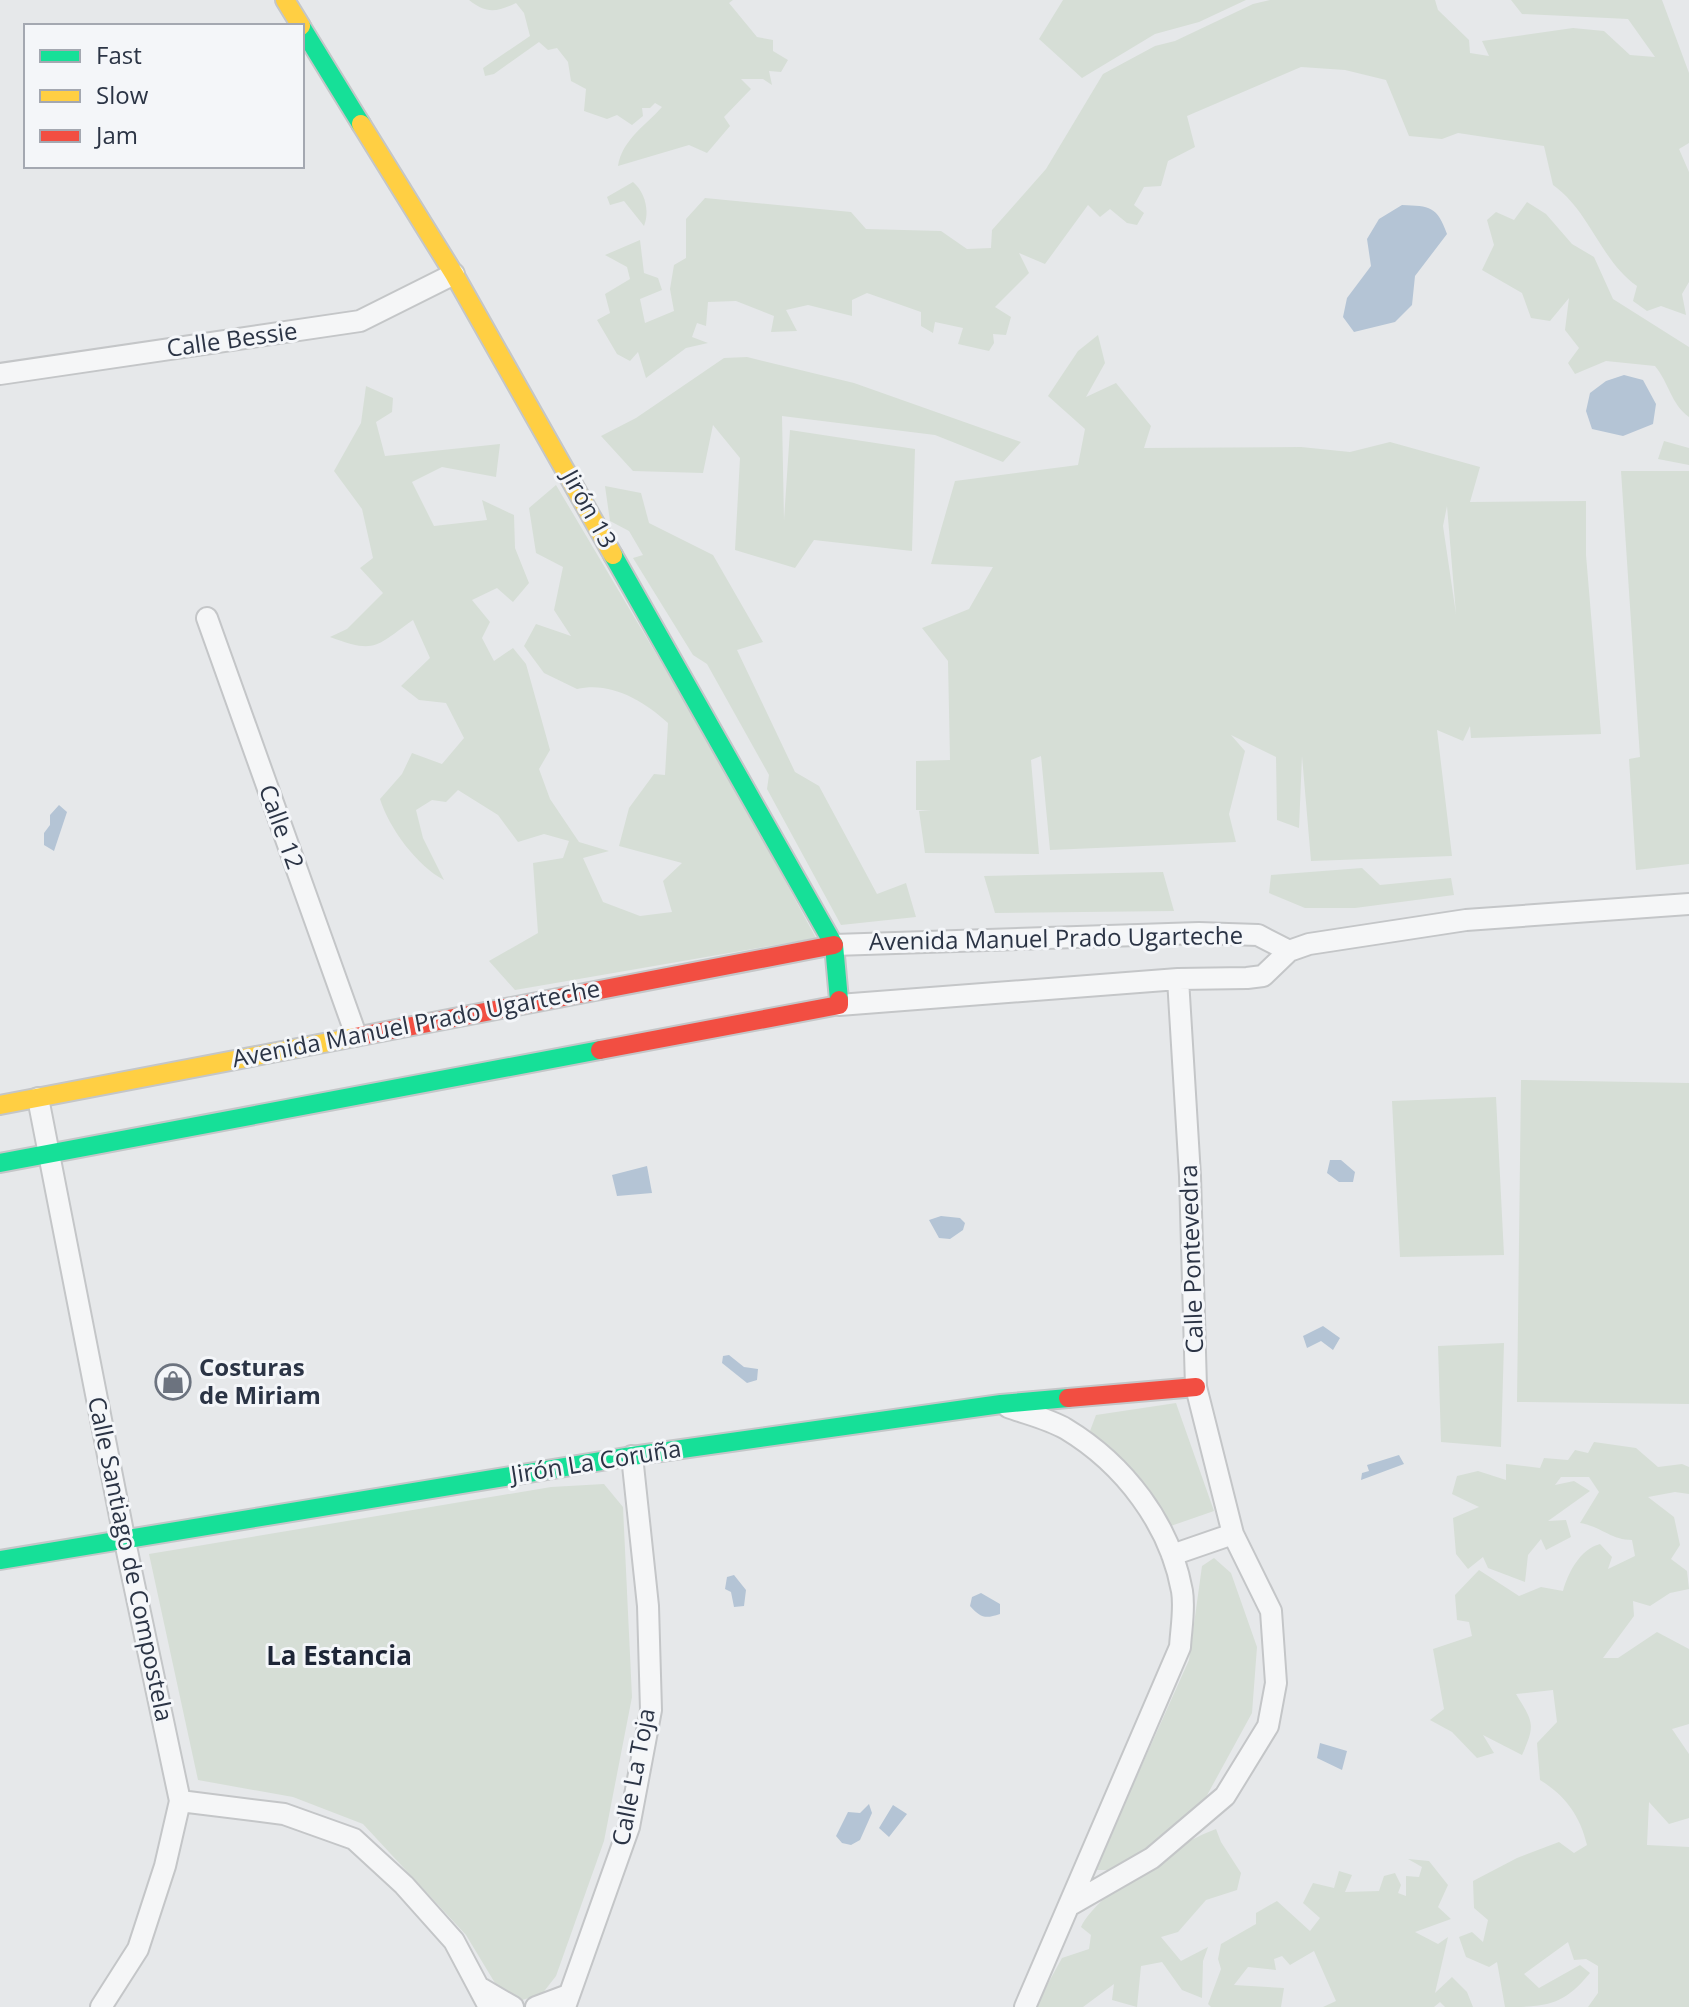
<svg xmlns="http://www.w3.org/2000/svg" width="1689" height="2007" viewBox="0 0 1689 2007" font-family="'Open Sans',sans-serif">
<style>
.green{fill:#d6ded6;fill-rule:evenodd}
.water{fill:#b4c4d5}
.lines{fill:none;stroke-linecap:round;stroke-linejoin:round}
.street-casing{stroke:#c4c6c8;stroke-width:24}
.fast-casing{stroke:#c4c6c8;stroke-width:22}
.slow-casing{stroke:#c4c6c8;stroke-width:22}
.jam-casing{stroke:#c4c6c8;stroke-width:22}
.street{stroke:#f5f6f7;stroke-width:20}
.fast{stroke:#16e098;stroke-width:18}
.slow{stroke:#ffcf43;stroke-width:18}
.jam{stroke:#f24e42;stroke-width:18}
.labels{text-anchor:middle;stroke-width:6;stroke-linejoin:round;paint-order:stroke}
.street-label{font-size:24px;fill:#2b3445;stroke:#f4f6f9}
.poi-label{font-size:24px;font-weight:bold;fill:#2b3445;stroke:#f4f6f9;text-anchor:start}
.neighbourhood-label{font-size:26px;font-weight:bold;fill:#1d2536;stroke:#f4f6f9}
</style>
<rect width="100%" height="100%" fill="#e6e8ea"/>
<path class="green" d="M469 0H733L729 3 757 37 773 40V51L788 60 781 72 769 71 772 85 763 79H741L751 89 724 117 730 126 707 153 689 145 618 166C622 140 646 125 662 107L655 103 650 108H642L643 116 632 125 617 115 607 119 584 111 586 89 571 81 568 62 557 48 548 50 539 42 494 74 485 76 483 68 530 36 524 13 516 3C497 12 486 14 469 0Z
M1063 0H1246L1199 22 1155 34 1082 78 1039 39Z
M1270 0H1435L1438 10 1469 40 1470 53 1489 56 1482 41 1573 28 1604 31 1630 55 1655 57 1628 19 1522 14 1511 0H1662L1689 73V143L1679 149 1689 172V282L1682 294 1686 315 1661 306 1647 311 1633 301 1637 286C1600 260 1590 211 1553 185L1544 146 1458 133 1442 139 1409 136 1386 80 1345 70 1301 67 1187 116 1195 147 1168 161 1161 186 1144 187 1134 205 1144 213 1137 225 1127 223 1110 209 1100 217 1088 205 1045 264 1019 253 1029 273 995 307 1011 317 1006 335 993 334 994 343 989 351 958 344 963 328 935 322 933 333 921 326V312L867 293 852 300V316L808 305 786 310 797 331 771 332 774 316 736 301 708 302 706 326 697 323 692 337 708 343 686 348 646 378 638 352 630 361 617 354 597 320 610 313 605 294 630 279 627 267 605 255 640 240 644 273 658 278 662 290 640 299 645 323 674 311 670 289 674 265 686 258V219L705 198 851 212 866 229 941 231 967 249 991 248 992 230 1046 169 1103 74 1155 46 1175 41 1253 4Z
M633 182C645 192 650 211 644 226L624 201 610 205 607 197Z
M1527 202 1546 214 1572 244 1594 257 1613 299 1689 347V417C1671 404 1669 383 1655 366L1606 361 1575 374 1568 363 1579 348 1565 330 1569 298 1550 321 1531 318 1522 293 1482 270 1494 245 1487 220 1496 212 1514 220Z
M1098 335 1105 363 1086 397 1116 383 1151 426 1144 448 1301 447 1350 452 1390 442 1480 467 1470 502 1586 501V555L1601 734 1471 738 1470 726 1463 741 1437 730 1452 856 1311 861 1302 756 1299 828 1277 820 1276 757 1231 735 1245 751 1229 814 1236 842 1050 850 1041 756 1031 760 1039 854 925 853 919 811 931 810H916V761L950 760 948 661 922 628 969 609 993 567 931 564 955 481 1078 465 1085 429 1048 396 1078 351ZM1447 506 1456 614 1443 526Z
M747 357 854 383 1021 442 1003 462 935 435 782 416 784 520 790 430 915 449 912 551 814 540 795 568 735 550 740 458 713 425 703 473 633 471 601 436 636 418 724 358Z
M366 386 393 398 392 412 376 422 385 456 500 444 496 477 442 467 412 482 434 526 487 520 482 500 514 515 515 548 529 583 513 602 497 588 472 600 490 622 482 638 494 661 513 648 526 664 550 750 539 769 550 799 579 842 609 851 583 858 603 902 640 916 672 912 663 881 682 863 619 846 629 808 654 774 665 775 668 723C643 700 610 681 577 689L544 673 524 646 536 624 571 636 554 610 563 567 536 553 529 508 556 485 725 770 816 938 515 990 489 961 538 933 533 863 563 858 569 841 544 834 518 842 498 815 458 790 446 802 432 800 416 810 423 838 444 880C417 866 389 828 380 799L402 774 412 753 442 764 464 738 446 703 419 700 401 686 430 658 413 620C375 647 376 654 330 637L347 629 383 593 360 568 373 558 362 509 334 471 361 423Z
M1664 441 1689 448V465L1658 459Z
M1621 471H1689V864L1636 870 1629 759 1640 757Z
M605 486 641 493 649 523 713 555 763 642 737 650 795 772 819 786 877 894 906 883 916 917 841 925 767 789 769 775 707 664 693 655 633 558 643 555 629 531 610 521Z
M1362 868 1380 885 1451 878 1454 895 1355 908H1305L1269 893 1271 875Z
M1163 872 1174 911 995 913 984 876Z
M1521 1080 1689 1083V1404L1517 1402Z
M1496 1097 1504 1255 1400 1257 1392 1101Z
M1504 1343 1501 1447 1441 1442 1438 1346Z
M1176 1403 1214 1511 1165 1528 1090 1431 1096 1415Z
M1594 1442 1636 1448 1658 1467 1682 1464 1689 1467V1494L1675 1492 1648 1497 1674 1517 1680 1545 1671 1559 1687 1571 1689 1589 1670 1593 1650 1606 1633 1601 1634 1616 1603 1658H1618L1657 1632 1689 1649V1724L1672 1729 1689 1754V1818L1669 1824 1649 1802 1647 1845 1689 1847V2007H1588L1598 1993V1966L1586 1959 1574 1960 1568 1942 1524 1974 1539 1988 1580 1965 1590 1973C1563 2006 1545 2007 1505 2007L1497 1962 1489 1967 1466 1957 1459 1937 1472 1932 1483 1942 1488 1920 1474 1908 1473 1881 1517 1858 1559 1842 1574 1853 1587 1845C1580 1816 1566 1796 1540 1780L1537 1743 1557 1722 1553 1690 1516 1694C1533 1722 1536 1724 1522 1755L1483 1735 1494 1753 1477 1758 1452 1732 1430 1720 1444 1709 1433 1649 1472 1636 1469 1622 1457 1620 1455 1595 1479 1570 1519 1596 1541 1587 1563 1591C1568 1573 1580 1549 1600 1544L1612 1557 1608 1569 1635 1556 1632 1540C1611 1540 1600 1526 1580 1523L1599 1492 1589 1477H1561L1555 1485 1574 1481 1590 1491 1548 1521 1566 1520 1571 1537 1546 1550 1541 1539 1528 1555 1525 1582 1488 1568 1483 1557 1468 1569 1456 1554 1453 1518 1479 1507 1452 1494 1457 1476 1478 1471 1506 1480V1464L1540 1468 1544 1458 1568 1460 1575 1450 1588 1453Z
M604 1484 623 1507 632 1697 604 1841 556 1976 542 1994 519 2001 501 1993 466 1935 363 1824 293 1797 198 1780 149 1554 551 1487Z
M1214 1558 1231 1573 1257 1647 1252 1713 1205 1799 1156 1847 1118 1870H1095L1189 1660 1202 1566Z
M1216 1829 1221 1842 1241 1873 1237 1890 1206 1900 1178 1932 1161 1937 1181 1961 1208 1947 1203 1961 1202 1998 1182 1990 1162 1962 1141 1966 1137 2007 1112 2000 1114 1984 1083 2007H1035L1062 1958 1089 1949 1091 1935 1081 1927C1099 1891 1178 1843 1216 1829Z
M1408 1859 1429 1861 1448 1885 1438 1907 1451 1919 1415 1932 1438 1944 1448 1937 1435 1993 1452 1977 1467 1992 1473 2007H1445L1440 2002 1434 2007H1323L1336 2001 1314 1951 1290 1965 1282 1956 1274 1959 1276 1970 1248 1967 1234 1985 1284 1988 1281 2007H1211L1208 2004 1221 1969 1218 1959 1221 1944 1256 1924V1913L1277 1901 1310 1931 1320 1918 1303 1903 1313 1883 1334 1888 1339 1871 1352 1875 1345 1892 1379 1891 1384 1876 1395 1873 1401 1885 1398 1893 1406 1896V1876L1419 1877 1422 1867Z"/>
<path class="water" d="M1402 205C1430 206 1437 206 1447 234L1415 276 1412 305 1395 322 1354 332 1343 317 1347 298 1371 266 1367 239 1379 219Z
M1624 375 1643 380 1656 404 1653 424 1623 436 1592 429 1586 411 1590 393 1606 381Z
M59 805 67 812 54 851 44 845V833L50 825V815Z
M1330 1160H1341L1355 1172 1353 1182H1339L1327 1173Z
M647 1166 652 1193 617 1196 612 1175Z
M941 1216 960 1218 965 1223 963 1230 950 1239 939 1238 929 1220Z
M1323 1326 1340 1338 1333 1350 1321 1341 1307 1348 1303 1336Z
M729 1355 744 1367 758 1369 757 1380 747 1383 722 1363 723 1356Z
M1399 1455 1404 1464 1361 1480 1362 1473 1369 1471 1367 1465Z
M734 1575 746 1590 744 1606 734 1607 731 1592 725 1589 727 1577Z
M981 1593 1000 1604V1614C985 1619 981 1618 970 1606L972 1597Z
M1320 1743 1347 1751 1342 1770 1317 1758Z
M869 1804 872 1813 860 1840 851 1845 842 1843 836 1836 848 1812 860 1813Z
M893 1805 907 1814 889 1837 879 1828Z"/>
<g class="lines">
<defs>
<path id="street" d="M0 374 360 321 454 274
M207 618 356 1035
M834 945 1199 933 1258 935 1289 951
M839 1005 1178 979 1247 978 1263 976 1289 951 1309 944 1466 920 1689 904
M38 1098 124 1537 180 1801 165 1866 138 1949 101 2007
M1008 1407C1027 1414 1049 1419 1066 1429 1124 1464 1170 1524 1182 1591 1185 1609 1181 1629 1180 1647L1025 2007
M1172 1555 1233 1534
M180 1801 284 1814 354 1839 404 1885 454 1941 489 2007
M1072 1904 1152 1858 1225 1796 1268 1726 1276 1683 1271 1611 1233 1534 1196 1387 1190 1176 1178 979
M482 1989 513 2007
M536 2007 568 1995
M565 2007 629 1827 651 1710 648 1606 632 1456"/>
<path id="fast" d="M302 28 361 124
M613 555 834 945 839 1000
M0 1163 600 1050
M0 1560 632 1456 1001 1404 1068 1398"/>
<path id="slow" d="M285 0 301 26
M361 124 454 274 613 555
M0 1105 355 1037"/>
<path id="jam" d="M355 1037 834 945
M600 1050 839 1005V1000
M1068 1398 1196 1387"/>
</defs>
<use href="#street" class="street-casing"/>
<use href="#fast" class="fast-casing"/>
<use href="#slow" class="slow-casing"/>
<use href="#jam" class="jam-casing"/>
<use href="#street" class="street"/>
<use href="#fast" class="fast"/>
<use href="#slow" class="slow"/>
<use href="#jam" class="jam"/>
</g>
<defs>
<symbol id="shop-ring" viewBox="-11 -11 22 22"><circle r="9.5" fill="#f4f6f9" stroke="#6c737f" stroke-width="1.5"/><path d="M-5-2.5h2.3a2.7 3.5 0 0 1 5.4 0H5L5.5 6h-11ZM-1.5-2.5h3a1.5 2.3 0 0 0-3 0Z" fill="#6c737f"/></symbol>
</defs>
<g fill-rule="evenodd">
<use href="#shop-ring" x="153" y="1362" width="40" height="40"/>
</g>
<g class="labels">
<g class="street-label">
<text transform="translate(232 340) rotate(-8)" y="8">Calle Bessie</text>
<text transform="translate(589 509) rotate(61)" y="8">Jirón 13</text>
<text transform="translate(281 827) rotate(70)" y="8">Calle 12</text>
<text transform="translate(1056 939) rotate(-1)" y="8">Avenida Manuel Prado Ugarteche</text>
<text transform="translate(416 1024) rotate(-11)" y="8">Avenida Manuel Prado Ugarteche</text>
<text transform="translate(1192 1259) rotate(-92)" y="8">Calle Pontevedra</text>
<text transform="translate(596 1462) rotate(-9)" y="8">Jirón La Coruña</text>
<text transform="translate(130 1559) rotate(78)" y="8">Calle Santiago de Compostela</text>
<text transform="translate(634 1777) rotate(-79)" y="8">Calle La Toja</text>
</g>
<g class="poi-label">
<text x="199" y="1376">Costuras<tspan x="199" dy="28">de Miriam</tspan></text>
</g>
<g class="neighbourhood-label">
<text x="339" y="1665">La Estancia</text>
</g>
</g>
<rect x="24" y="24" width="280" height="144" fill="#f4f6f9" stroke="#a4a8b1" stroke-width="2"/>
<rect x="40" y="50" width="40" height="12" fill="#16e098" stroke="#a4a8b1" stroke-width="2"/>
<text x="96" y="64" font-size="24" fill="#2b3445">Fast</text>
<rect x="40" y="90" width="40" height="12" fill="#ffcf43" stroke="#a4a8b1" stroke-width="2"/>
<text x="96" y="104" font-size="24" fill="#2b3445">Slow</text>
<rect x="40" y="130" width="40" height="12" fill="#f24e42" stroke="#a4a8b1" stroke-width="2"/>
<text x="96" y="144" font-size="24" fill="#2b3445">Jam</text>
</svg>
